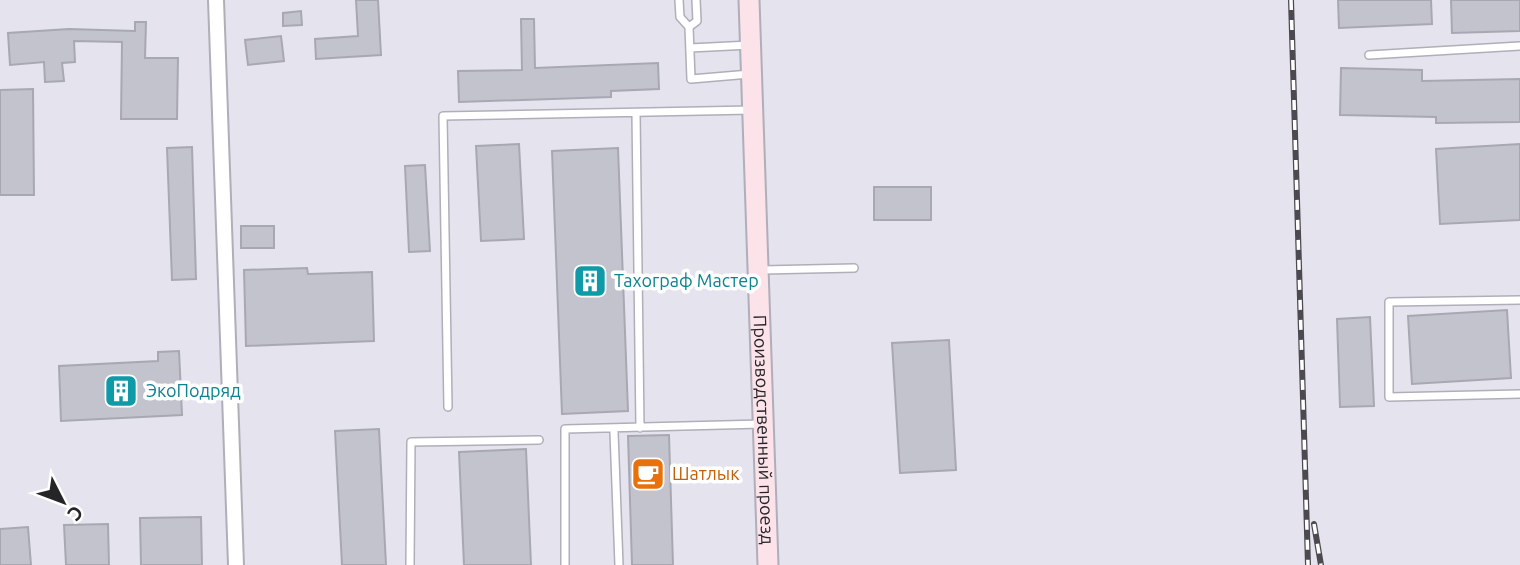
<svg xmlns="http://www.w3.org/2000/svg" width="1520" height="565" viewBox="0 0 1520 565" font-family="Ubuntu,sans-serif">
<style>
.building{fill:#c3c3ce;stroke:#a8a8b3;stroke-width:2}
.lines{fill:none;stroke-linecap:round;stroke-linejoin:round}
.lane-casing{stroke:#b0aeb8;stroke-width:10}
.street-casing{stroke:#b0aeb8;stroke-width:18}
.secondary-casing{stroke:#b0aeb8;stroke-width:23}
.lane{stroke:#fff;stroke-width:7}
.street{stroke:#fff;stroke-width:14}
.secondary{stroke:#fce2e9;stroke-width:19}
.rail-casing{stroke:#4c4a50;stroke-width:6}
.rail{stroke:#fff;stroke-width:3.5;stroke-dasharray:10;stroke-linecap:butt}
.labels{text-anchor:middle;stroke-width:7;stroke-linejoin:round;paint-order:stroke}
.culture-label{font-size:18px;fill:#0d838f;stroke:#fff;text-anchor:start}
.street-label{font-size:18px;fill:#252428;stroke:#fff}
.food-label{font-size:18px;fill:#c56008;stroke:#fff;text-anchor:start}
</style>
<rect width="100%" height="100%" fill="#e5e3ee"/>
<path class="building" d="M356 0H378L381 55 316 59 315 39 358 36Z
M1338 0H1431L1432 24 1339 28Z
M1451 0H1520V31L1452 33Z
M301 11 302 25 283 26V13Z
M521 19H534L535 68 658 63 659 89 611 91V97L459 102 458 71 522 70Z
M135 22H146L145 58H178L177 119H121L122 42 74 41 75 62 62 63 64 81 45 82 44 62 10 65 8 33 69 29 135 31Z
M281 36 284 61 248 65 245 40Z
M1341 68 1422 70V81L1520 79V122L1436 123V117L1340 115Z
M33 89 34 195H0V90Z
M519 144 524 239 481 241 476 146Z
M1520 144V220L1440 224 1436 149Z
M192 147 196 279 172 280 167 148Z
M618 148 628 411 562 414 552 151Z
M425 165 430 251 409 252 405 166Z
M874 187H931V220H874Z
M241 226H274V248H241Z
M307 268 308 274 372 272 374 341 246 346 244 270Z
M1507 310 1511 378 1412 384 1408 316Z
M1370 317 1374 406 1340 407 1337 319Z
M949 340 956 470 900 473 892 343Z
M179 351 182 415 61 421 59 366 158 361V352Z
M379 429 386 565H342L335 431Z
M669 435 673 565H632L628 436Z
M526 449 531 565H464L459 452Z
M201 517 202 565H141L140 518Z
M108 524 109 565H66L64 525Z
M28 527 31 565H0V529Z"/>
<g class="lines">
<defs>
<path id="lane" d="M679 0 680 17 689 27 691 79 750 74
M689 27 697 21 696 0
M690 48 750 45
M1369 55 1520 46
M636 113 640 428
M758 270 854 268
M1520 300 1389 302V397L1520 394
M448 407 443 116 752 110
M614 432 619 565
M410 565 411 442 539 440
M565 565V429L762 424"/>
<path id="street" d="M216 0 236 565"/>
<g id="secondary">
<path id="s1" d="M749 0 768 565"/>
</g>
</defs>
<use href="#lane" class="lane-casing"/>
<use href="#street" class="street-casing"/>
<use href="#secondary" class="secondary-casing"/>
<use href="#lane" class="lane"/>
<use href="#street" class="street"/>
<use href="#secondary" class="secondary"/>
<defs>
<path id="rail" d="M1291 0 1308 565
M1314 524 1321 565"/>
</defs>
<use href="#rail" class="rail-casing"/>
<use href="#rail" class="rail"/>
</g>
<defs>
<symbol id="building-square" viewBox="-11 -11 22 22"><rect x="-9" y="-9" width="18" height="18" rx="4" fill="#0f9aa8" stroke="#fff"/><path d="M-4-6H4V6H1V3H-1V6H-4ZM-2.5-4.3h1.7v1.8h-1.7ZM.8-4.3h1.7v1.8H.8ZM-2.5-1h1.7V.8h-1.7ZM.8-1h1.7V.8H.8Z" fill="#fff"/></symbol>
<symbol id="cafe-square" viewBox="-11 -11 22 22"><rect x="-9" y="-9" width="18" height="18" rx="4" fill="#e8710a" stroke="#fff"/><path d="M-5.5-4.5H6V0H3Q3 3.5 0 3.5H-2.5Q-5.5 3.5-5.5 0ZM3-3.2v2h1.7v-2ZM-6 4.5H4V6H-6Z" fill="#fff"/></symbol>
</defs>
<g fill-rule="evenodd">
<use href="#building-square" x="571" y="262" width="38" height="38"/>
<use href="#building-square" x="102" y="372" width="38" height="38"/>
<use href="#cafe-square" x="629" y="455" width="38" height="38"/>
</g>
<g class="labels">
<g class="culture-label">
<text x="614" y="287">Тахограф Мастер</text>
<text x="146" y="397">ЭкоПодряд</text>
</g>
<g class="street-label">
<text dy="6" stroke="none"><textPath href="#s1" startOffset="430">Производственный проезд</textPath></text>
</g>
<g class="food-label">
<text x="672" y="480">Шатлык</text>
</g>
</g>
<g transform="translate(63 502) rotate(132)" stroke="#ffffff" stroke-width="5" paint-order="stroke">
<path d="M0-5L12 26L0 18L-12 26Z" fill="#252428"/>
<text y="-10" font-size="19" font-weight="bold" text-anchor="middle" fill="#252428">С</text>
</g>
</svg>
